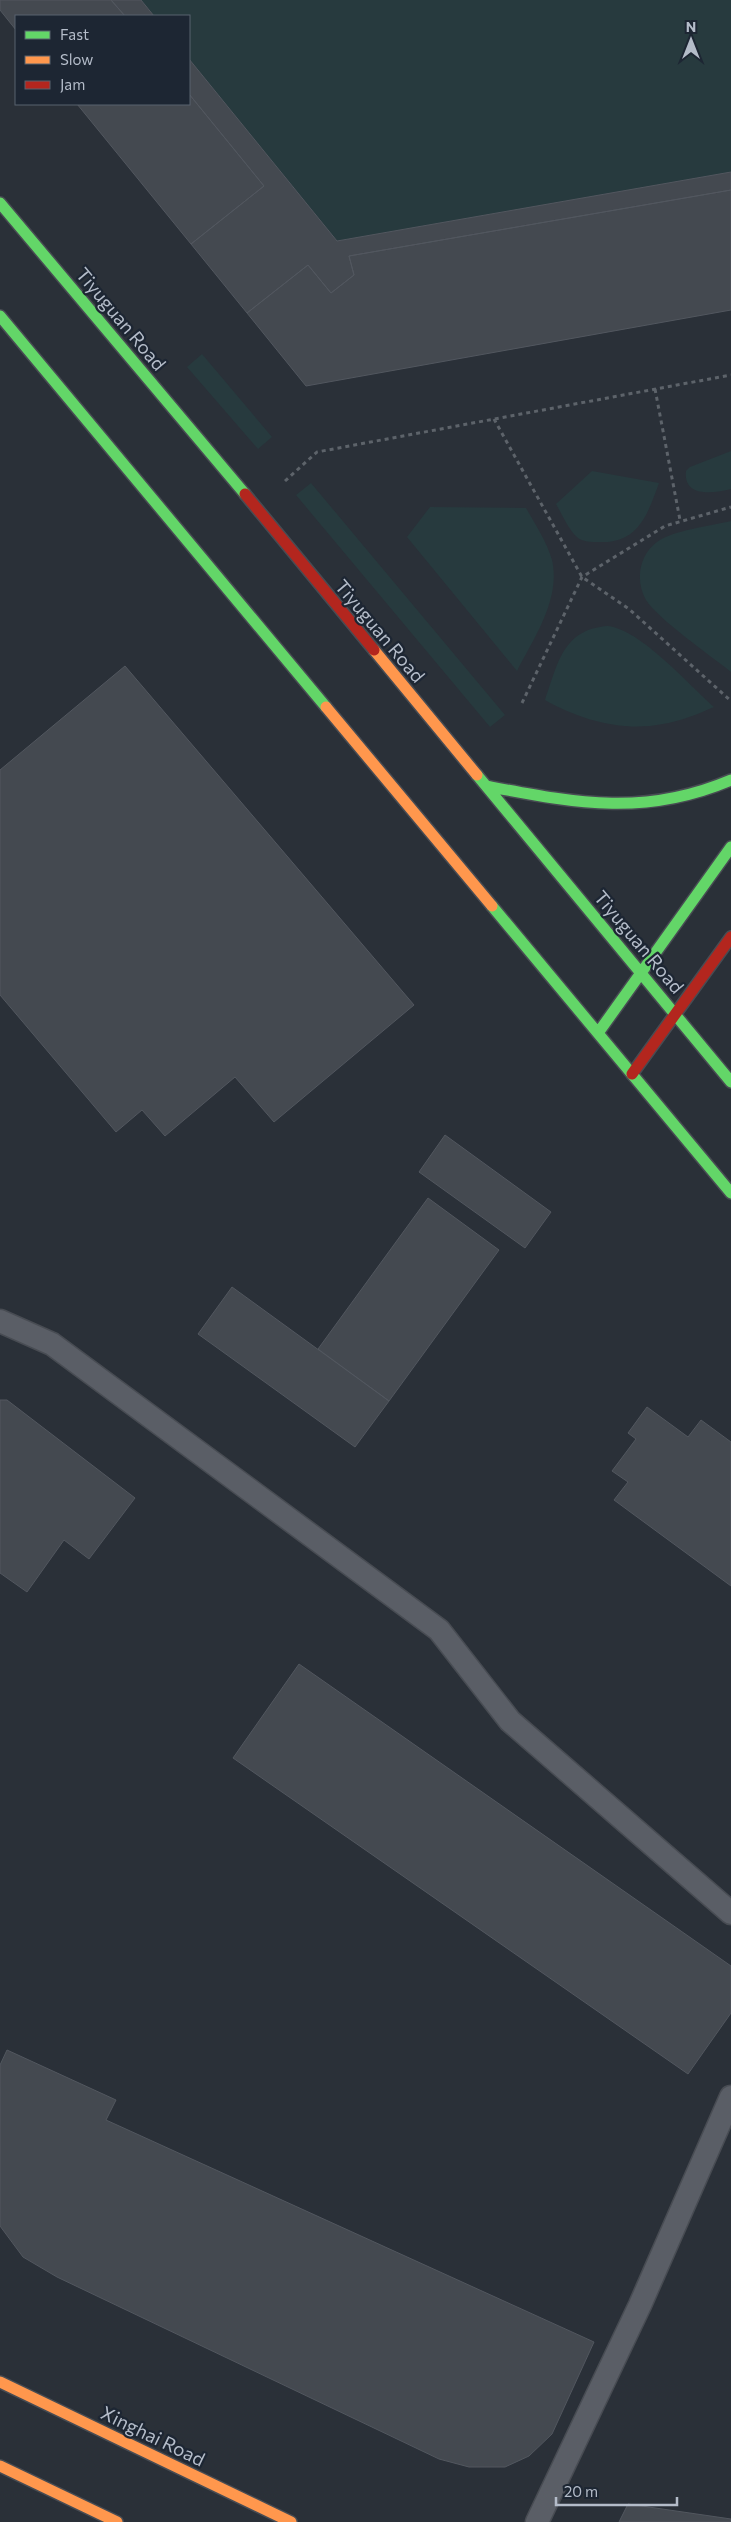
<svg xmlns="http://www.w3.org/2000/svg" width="731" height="2522" viewBox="0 0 731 2522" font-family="Commissioner,sans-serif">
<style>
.green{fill:#273a3e}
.building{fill:#444950;stroke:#52575f}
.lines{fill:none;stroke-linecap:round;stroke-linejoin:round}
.lane-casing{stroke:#484c53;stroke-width:25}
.fast-casing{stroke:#484c53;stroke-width:14}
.slow-casing{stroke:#484c53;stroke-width:14}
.jam-casing{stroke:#484c53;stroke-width:14}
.path{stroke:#5d636a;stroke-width:3;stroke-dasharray:4 4;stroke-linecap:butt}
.lane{stroke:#5a5e66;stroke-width:22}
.fast{stroke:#63d668;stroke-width:11}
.slow{stroke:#ff974d;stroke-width:11}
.jam{stroke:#b3261e;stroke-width:11}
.labels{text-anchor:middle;stroke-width:4.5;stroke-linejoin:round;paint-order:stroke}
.street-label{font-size:19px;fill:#b4bcc9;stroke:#1d2633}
</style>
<rect width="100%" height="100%" fill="#2a3038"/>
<path class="green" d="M141 0H731V172L337 241 189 59V16H154Z
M202 354 272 437 258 449 187 367Z
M731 451V489C714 493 683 498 686 471L690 467Z
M592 471 659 483C648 513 639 544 599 542 592 542 582 542 577 537 568 529 562 514 556 504Z
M311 483 505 715 490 727 296 495Z
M430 507 526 508C535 524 547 542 552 560 561 599 534 638 517 671L407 537Z
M731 521V672C710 655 659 620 646 600 635 581 639 555 657 542 674 530 710 526 731 521Z
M608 626C641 630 688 684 714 707 698 714 681 721 663 724 623 732 580 720 545 700 558 663 563 629 608 626Z"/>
<path class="building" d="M0 0H111L125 16H16V30L0 10Z
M111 0H141L154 16H125Z
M189 59 337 241 731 172V190L349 256 354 275 331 293 308 265 247 313 191 244 264 186 189 94Z
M189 94 264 186 191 244 77 104H189Z
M731 190V310L306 386 247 313 308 265 331 293 354 275 349 256Z
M125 666 414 1005 274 1122 235 1077 165 1136 142 1110 116 1132 0 995V770Z
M445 1135 551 1212 525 1248 419 1172Z
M428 1198 499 1250 389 1401 318 1349Z
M232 1287 389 1401 355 1447 198 1334Z
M0 1400H7L135 1498 89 1559 64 1540 27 1592 0 1573Z
M647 1407 688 1437 701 1420 731 1442V1586L614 1500 628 1482 612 1471 636 1439 628 1433Z
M299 1664 731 1966V2013L688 2074 233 1758Z
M7 2050 116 2100 106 2120 594 2342 552 2434 529 2456 505 2467H469L439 2459 57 2277 23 2257 0 2226V2065Z
M628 2504 731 2519V2522H619Z"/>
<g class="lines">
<defs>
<path id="lane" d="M0 1321 52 1344 439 1630 510 1721 731 1913
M537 2522 640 2305 731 2097"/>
<path id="fast" d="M0 203 245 494
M0 316 326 707
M477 775 731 1082
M486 786C576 803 644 817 731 780
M492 906 731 1193
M598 1033 731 847"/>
<path id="slow" d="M374 650 477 775
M326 707 492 906
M0 2382 291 2522
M0 2466 117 2522"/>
<path id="jam" d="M245 494 374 650
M632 1074 731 937"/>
</defs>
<use href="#lane" class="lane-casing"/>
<use href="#fast" class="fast-casing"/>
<use href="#slow" class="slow-casing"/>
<use href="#jam" class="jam-casing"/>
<path class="path" d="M655 389 680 520
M494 419 582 577 629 609 731 701
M285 481 317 452 731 375
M522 703 582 577 665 526 731 507"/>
<use href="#lane" class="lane"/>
<use href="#fast" class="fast"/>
<use href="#slow" class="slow"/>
<use href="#jam" class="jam"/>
</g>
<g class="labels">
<g class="street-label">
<text transform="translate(121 319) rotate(50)" y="7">Tiyuguan Road</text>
<text transform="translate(380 631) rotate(50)" y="7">Tiyuguan Road</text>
<text transform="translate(639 942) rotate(50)" y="7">Tiyuguan Road</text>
<text transform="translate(153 2436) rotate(26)" y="7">Xinghai Road</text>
</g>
</g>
<rect x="15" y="15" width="175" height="90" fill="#1d2633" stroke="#59626f"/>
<rect x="25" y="31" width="25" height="8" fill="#63d668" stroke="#59626f"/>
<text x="60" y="40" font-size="15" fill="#b4bcc9">Fast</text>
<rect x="25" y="56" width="25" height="8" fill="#ff974d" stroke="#59626f"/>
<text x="60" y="65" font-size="15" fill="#b4bcc9">Slow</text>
<rect x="25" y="81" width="25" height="8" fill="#b3261e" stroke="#59626f"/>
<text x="60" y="90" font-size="15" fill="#b4bcc9">Jam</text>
<g transform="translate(691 40)" stroke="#1d2633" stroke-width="4" paint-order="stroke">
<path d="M0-4L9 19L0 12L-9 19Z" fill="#b4bcc9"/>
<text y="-8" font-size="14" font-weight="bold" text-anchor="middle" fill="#b4bcc9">N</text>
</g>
<path d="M556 2497v8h121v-8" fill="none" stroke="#b4bcc9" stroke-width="2.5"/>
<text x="564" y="2497" font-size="15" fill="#b4bcc9" stroke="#1d2633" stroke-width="4" paint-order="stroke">20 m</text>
</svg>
